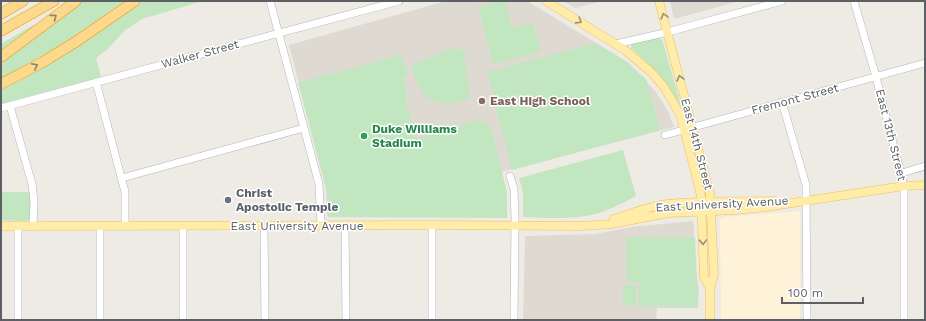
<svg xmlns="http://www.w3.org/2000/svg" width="926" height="321" viewBox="0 0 926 321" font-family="'Work Sans',sans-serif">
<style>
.commercial{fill:#fef3d9}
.education{fill:#dedad2}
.green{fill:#c2e6c0}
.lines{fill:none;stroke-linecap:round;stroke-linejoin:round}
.minor-casing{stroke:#b1b5b9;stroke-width:8}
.major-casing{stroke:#f1be5a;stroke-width:9}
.highway-casing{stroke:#f19801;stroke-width:11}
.minor{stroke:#fff;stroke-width:7}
.major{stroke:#ffeca8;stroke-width:8}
.highway{stroke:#fcd98d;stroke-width:10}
.oneway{stroke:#95917c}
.oneway2{stroke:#8c8470}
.education-dot{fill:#8d6e63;stroke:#fff;stroke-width:1.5}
.leisure-dot{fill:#2e9e5b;stroke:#fff;stroke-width:1.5}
.worship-dot{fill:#6b7280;stroke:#fff;stroke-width:1.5}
.labels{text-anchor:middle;stroke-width:3;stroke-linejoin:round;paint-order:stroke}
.street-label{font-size:12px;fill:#5c6064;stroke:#fff}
.education-label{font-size:12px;font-weight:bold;fill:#785e54;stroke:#fff;text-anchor:start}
.leisure-label{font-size:12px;font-weight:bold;fill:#27864d;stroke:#fff;text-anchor:start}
.worship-label{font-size:12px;font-weight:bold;fill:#5b616d;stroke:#fff;text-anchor:start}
</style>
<rect width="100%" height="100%" fill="#eeebe4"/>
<path class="commercial" d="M800 211V320H721L720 219 727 217Z"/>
<path class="education" d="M446 1H527L629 63 655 91 668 111 674 127 501 172 507 216H327L326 190 289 45Z
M563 1H602L575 8Z
M670 1H740L674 19Z
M692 221 694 226V254L699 290 698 308H657L656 320H523L525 236 595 234 632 227Z"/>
<path class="green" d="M83 1H130L66 45 1 81V61L71 8Z
M142 1H203L142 19 124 31 109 48 96 58 101 77 1 104V88L87 39Z
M500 1H505L512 28 533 23 541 52 493 64 478 7Z
M33 25V27L1 52V44Z
M656 38 661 39 663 42 682 109 663 80 651 66 631 48 632 44Z
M596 43 623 60 646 79 660 130 512 170 487 72Z
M455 47 464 52 470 98C439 112 417 99 412 65Z
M401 55 404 61 403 62 409 75 403 78 408 97 405 98 417 143 416 139 479 120 490 125 507 192V218L328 217 327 190 298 83Z
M623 150 636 196C624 202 612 209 599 213 574 220 548 218 523 217V193L519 178Z
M1 192H30V216L29 220 24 221 1 220Z
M627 237H695L698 307 639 306V282H627Z
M623 285H636V305H623Z"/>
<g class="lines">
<defs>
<path id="minor" d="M270 1 319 184 321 225
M854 1 876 77 904 186V320
M616 44 668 32 782 1
M96 82 125 192V226
M782 102 806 185 807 320
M10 106 32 184 34 201 33 226
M1 108 399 1
M665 135 925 63
M902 173 925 166
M510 176 514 189 515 218 514 320
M122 178 304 128
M345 225 346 320
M432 225V320
M18 226V320
M100 226V320
M183 226V320
M264 226 265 320"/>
<path id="major" d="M546 1 625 50 652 73 664 87 673 102 681 117 701 196 704 277 710 289
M659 1 710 194 714 274 710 289V320
M614 219C629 214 645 208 661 205 698 200 737 202 774 201
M1 226 432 225 581 226 611 224 668 213 735 210 766 207 904 186 925 185"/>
<path id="highway" d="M1 14 23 1
M1 31 54 1
M1 57 76 1
M1 84 43 62 77 41 135 1"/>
</defs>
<use href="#minor" class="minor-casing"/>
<use href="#major" class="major-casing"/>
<use href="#highway" class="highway-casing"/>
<use href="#minor" class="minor"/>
<use href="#major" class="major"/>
<use href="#highway" class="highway"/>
</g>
<defs><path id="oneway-chevron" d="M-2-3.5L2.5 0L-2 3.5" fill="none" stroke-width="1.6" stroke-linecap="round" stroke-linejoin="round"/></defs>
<g class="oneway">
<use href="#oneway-chevron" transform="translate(664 16) rotate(-106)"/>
<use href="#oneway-chevron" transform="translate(579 21) rotate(32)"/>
<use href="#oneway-chevron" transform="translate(680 78) rotate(-105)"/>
<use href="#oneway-chevron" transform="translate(703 242) rotate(88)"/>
</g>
<g class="oneway2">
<use href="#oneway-chevron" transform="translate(54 17) rotate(-37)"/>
<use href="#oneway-chevron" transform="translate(35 66) rotate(-28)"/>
</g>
<circle class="education-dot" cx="482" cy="101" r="4"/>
<circle class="leisure-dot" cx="364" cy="136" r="4"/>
<circle class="worship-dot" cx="228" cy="200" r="4"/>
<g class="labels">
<g class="street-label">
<text transform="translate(200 54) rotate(-15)" y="4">Walker Street</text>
<text transform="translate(795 99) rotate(-15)" y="4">Fremont Street</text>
<text transform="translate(891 135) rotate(76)" y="4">East 13th Street</text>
<text transform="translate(697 144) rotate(75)" y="4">East 14th Street</text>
<text transform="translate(722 204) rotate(-3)" y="4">East University Avenue</text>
<text x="297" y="230">East University Avenue</text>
</g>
<g class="education-label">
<text x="490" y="105">East High School</text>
</g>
<g class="leisure-label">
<text x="372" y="133">Duke Williams<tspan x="372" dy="14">Stadium</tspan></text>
</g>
<g class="worship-label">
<text x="236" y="197">Christ<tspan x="236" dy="14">Apostolic Temple</tspan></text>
</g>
</g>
<rect width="926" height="321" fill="none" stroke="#5c6064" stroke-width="4"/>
<path d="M782 297v6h81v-6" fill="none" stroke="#5c6064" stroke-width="2"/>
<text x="788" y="297" font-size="12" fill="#5c6064" stroke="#ffffff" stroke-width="3" paint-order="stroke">100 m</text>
</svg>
